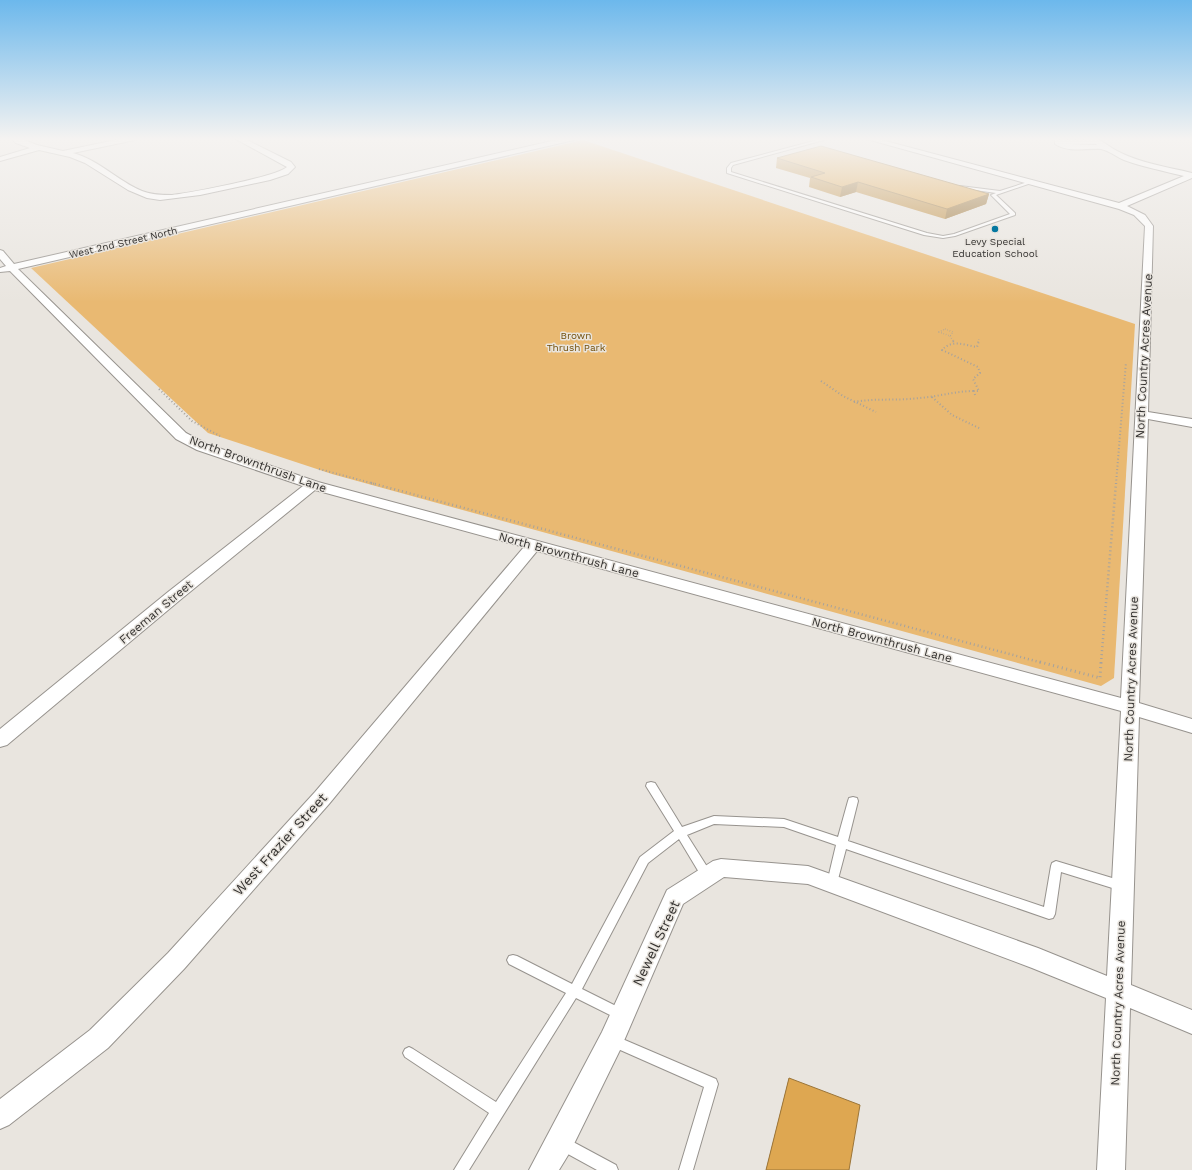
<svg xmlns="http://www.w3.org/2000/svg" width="1192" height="1170" viewBox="0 0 1192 1170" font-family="'Work Sans',sans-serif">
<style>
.green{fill:#e9b972}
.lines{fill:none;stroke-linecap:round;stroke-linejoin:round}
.service-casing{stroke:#97938e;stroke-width:2}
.minor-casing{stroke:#97938e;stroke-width:2}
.path-far4{stroke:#a5a29e;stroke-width:1;stroke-dasharray:0.5 1.5;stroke-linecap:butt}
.path-far3{stroke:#a5a29e;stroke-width:1.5;stroke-dasharray:0.5 2;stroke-linecap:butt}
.path-far2{stroke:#a5a29e;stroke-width:2;stroke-dasharray:1 2.5;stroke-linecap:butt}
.path-far1{stroke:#a5a29e;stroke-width:2.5;stroke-dasharray:1 3;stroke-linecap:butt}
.path{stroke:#a5a29e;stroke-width:3;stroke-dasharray:1 3.5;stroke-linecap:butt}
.service{fill:#fff;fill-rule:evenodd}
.minor{fill:#fff;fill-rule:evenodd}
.wall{fill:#bf9046}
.shaded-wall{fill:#9b7539}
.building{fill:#dea751;stroke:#9b7539}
.poi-dot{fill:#0477a0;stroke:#e9e5df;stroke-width:1.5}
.labels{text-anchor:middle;stroke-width:3;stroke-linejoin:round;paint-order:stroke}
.far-poi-label{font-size:10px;fill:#343230;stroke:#e9e5df}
.far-street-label{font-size:10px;fill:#343230;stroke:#e9e5df}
.far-park-label{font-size:10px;fill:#724e09;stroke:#e9e5df}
.street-label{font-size:12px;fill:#343230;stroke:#e9e5df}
.near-street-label{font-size:14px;fill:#343230;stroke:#e9e5df}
</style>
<rect width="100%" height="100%" fill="#e9e5df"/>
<path class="green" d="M583 140 1135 324 1114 678 1101 686 332 474 208 433 31 268Z"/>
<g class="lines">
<defs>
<path id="service" d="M825 138H831L733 165 731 168V172L927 233 943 236 954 234 1010 214 991 195 996 193 961 188 960 186 1000 191 1031 181 1034 182 996 195 1015 213V215L955 236 943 238 924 235 727 173V168L731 163Z
M651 782 655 783 682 827 714 816 784 819 838 837 848 801 849 798 853 797 857 798 858 801 848 841 1044 907 1051 866 1052 863 1056 861 1122 881 1126 883 1128 886 1126 889 1122 891 1061 872 1055 914 1053 918 1049 919 846 849 837 883 836 886 832 888 828 886 827 883 836 845 784 827 714 824 687 835 711 873 712 876 711 879 707 881 703 879 679 839 648 863 582 989 626 1011 628 1015 626 1019 622 1021 576 998 469 1170H454L489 1113 405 1057 403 1053 405 1049 409 1047 413 1049 496 1102 566 993 509 964 507 960 509 956 513 955 517 956 572 984 640 857 674 831 646 786 647 783Z
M613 1035 716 1079 718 1084 693 1170H679L704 1087 609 1045 607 1041 609 1037Z
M562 1136 616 1165 618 1170H597L557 1148 555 1143 557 1138Z"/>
<path id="minor" d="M11 138H19L37 145 63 151 125 138H138L135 140 73 153C99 160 118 181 142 191 152 195 162 195 172 195 190 193 276 177 287 167L234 138H243L291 162 295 167 288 174 270 180 200 195 160 200 147 198 128 190 85 163 70 157 39 150 0 161V157L30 148 16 143Z
M565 138H577L574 140 18 269 186 433 207 444 318 482 1121 698 1145 226 1134 215 1119 209 863 138H874L1119 203 1184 176C1164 171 1143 167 1124 160 1117 157 1108 150 1101 149 1086 148 1069 153 1055 144V140H1091L1090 138C1101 138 1107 146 1117 151 1140 163 1167 167 1192 173V178L1127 206 1145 215 1153 226 1148 412 1192 419V427L1148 419 1139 703 1192 719V733L1139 717 1131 985 1192 1010V1034L1130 1008 1125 1170H1097L1106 998 1032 968 808 884 724 877 683 904 620 1050 570 1152 559 1170H529L602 1032 667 890 713 861 721 859 808 866 1038 948 1107 976 1121 711 537 551 329 804 184 969 108 1048 9 1125 0 1129V1099L90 1030 168 953 315 792 524 547 315 490 180 600 7 745 0 747V729L168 592 303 486 197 450 176 439 10 271 0 272V268L6 266 0 259V250L3 251 14 264ZM1070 144H1096L1097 145Z"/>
</defs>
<use href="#service" class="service-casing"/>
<use href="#minor" class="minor-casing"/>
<path class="path-far4" d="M848 138 853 140
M587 141 598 138"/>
<path class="path-far3" d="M945 329 953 332 950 336 939 332Z
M950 336 954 342
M978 342 979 339"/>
<path class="path-far2" d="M953 341 954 342
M821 381 843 396 876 412
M159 389 192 421 220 436
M975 395 974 391H979L973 379 980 373 978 367 942 350C952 339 964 345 977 347L979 341
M932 397 952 415 981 429
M854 402C875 398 897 401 919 398 937 397 955 391 974 391
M319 469 375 484
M1116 484 1126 362"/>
<path class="path-far1" d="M371 483 1043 663
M1101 663 1116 483"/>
<path class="path" d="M1040 662 1100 678 1101 662"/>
<use href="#service" class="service"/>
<use href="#minor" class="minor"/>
</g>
<path class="wall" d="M777 158 989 194 986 204 945 219 856 192 840 197 809 187 810 178 776 168Z
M789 1078 849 1170H766Z"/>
<path class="shaded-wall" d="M858 182 856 192 840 197 842 187Z
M989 194 986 204 945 219 947 209Z"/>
<path class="building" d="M821 146 989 194 947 209 858 182 842 187 811 177 825 173 777 158Z
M789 1078 860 1105 849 1170H766Z"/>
<linearGradient id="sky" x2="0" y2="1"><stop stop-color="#6cb8ec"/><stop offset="0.46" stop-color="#f5f3f1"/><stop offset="1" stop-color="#f5f3f1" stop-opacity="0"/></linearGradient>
<rect width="1192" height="302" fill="url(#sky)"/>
<circle class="poi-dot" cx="995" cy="229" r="4"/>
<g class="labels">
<g class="far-poi-label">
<text x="995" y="245">Levy Special<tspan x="995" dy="12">Education School</tspan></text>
</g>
<g class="far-street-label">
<text transform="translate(123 242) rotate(-13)" y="4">West 2nd Street North</text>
</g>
<g class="far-park-label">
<text x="576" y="339">Brown<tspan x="576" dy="12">Thrush Park</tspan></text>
</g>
<g class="street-label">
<text transform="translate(1144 356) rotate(-87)" y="4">North Country Acres Avenue</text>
<text transform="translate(258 464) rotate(20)" y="4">North Brownthrush Lane</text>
<text transform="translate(569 555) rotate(15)" y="4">North Brownthrush Lane</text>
<text transform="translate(156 612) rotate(-40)" y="4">Freeman Street</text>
<text transform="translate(882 640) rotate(15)" y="4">North Brownthrush Lane</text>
<text transform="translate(1131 679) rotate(-88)" y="4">North Country Acres Avenue</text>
<text transform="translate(1118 1003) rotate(-88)" y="4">North Country Acres Avenue</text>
</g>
<g class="near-street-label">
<text transform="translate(280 844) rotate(-48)" y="5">West Frazier Street</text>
<text transform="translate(656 943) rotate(-65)" y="5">Newell Street</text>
</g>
</g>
</svg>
